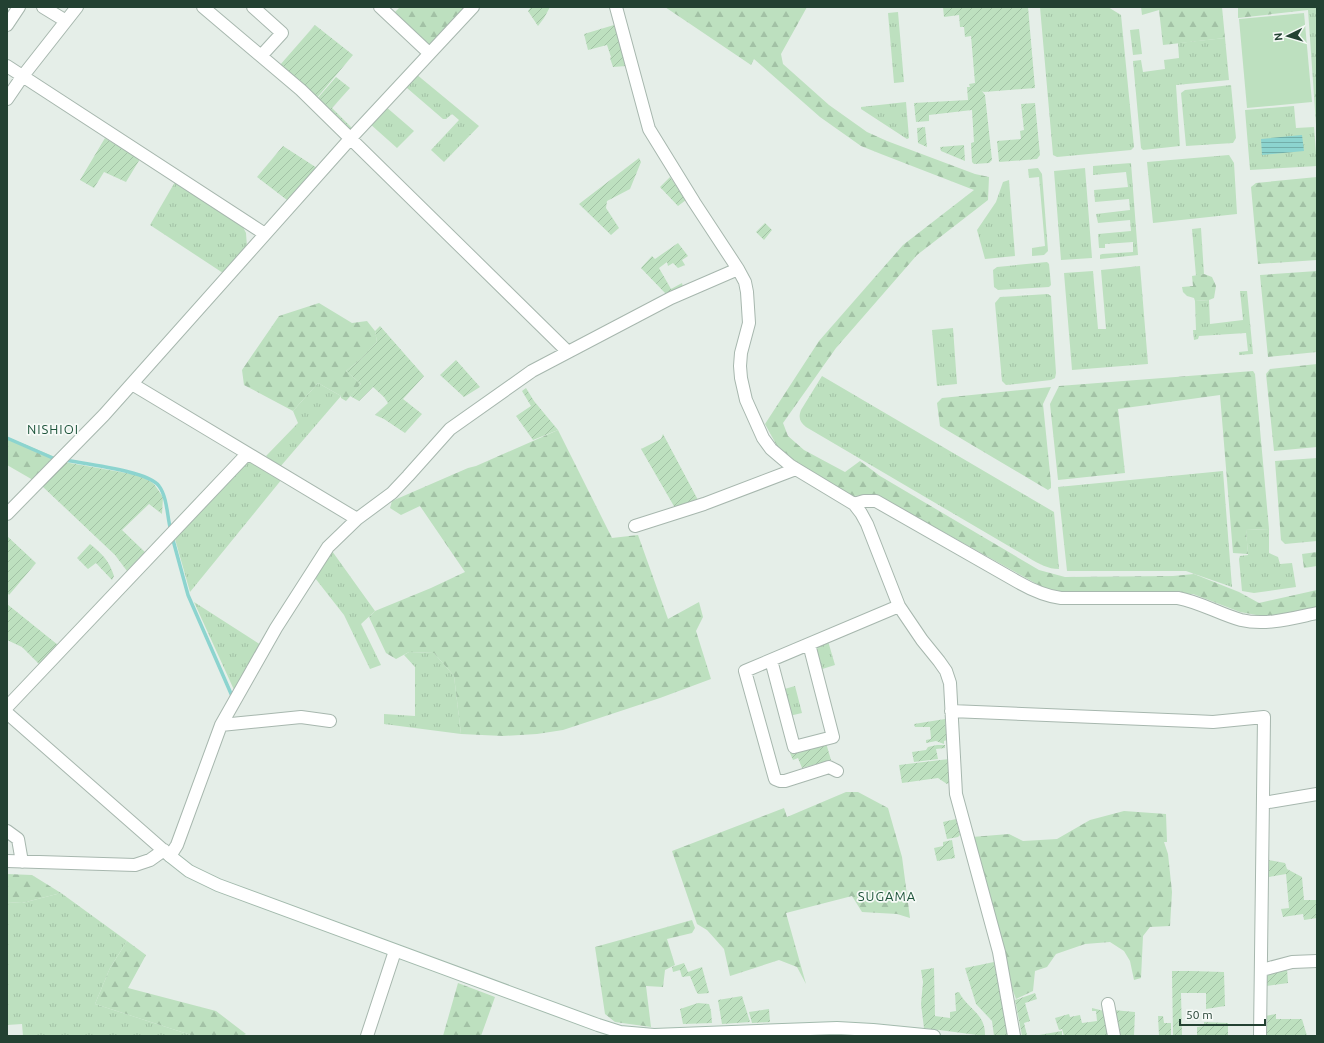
<svg xmlns="http://www.w3.org/2000/svg" width="1324" height="1043" viewBox="0 0 1324 1043" font-family="Ubuntu,sans-serif">
<style>
.grass{fill:url(#grass-tufts)}
.forest{fill:url(#forest-firs)}
.park{fill:#bde0bf}
.garden{fill:url(#garden-furrows)}
.water{fill:url(#water-rules)}
.lines{fill:none;stroke-linecap:round;stroke-linejoin:round}
.stream{stroke:#8cd4cf;stroke-width:3.5}
.street-casing{stroke:#a7b7ae;stroke-width:14}
.secondary-casing{stroke:#a3baad;stroke-width:14}
.street{stroke:#fff;stroke-width:12}
.secondary{stroke:#fff;stroke-width:12}
.labels{text-anchor:middle;stroke-width:3.5;stroke-linejoin:round;paint-order:stroke}
.quarter-label{font-size:13px;letter-spacing:1px;fill:#1e543b;stroke:#f6faf7}
</style>
<defs>
<pattern id="grass-tufts" width="24" height="20" patternUnits="userSpaceOnUse"><rect width="24" height="20" fill="#bde0bf"/><path d="M3 7l-1-3M5 7V3M7 7l1-3M15 17l-1-3M17 17v-4M19 17l1-3" fill="none" stroke="#a2c1a5"/></pattern>
<pattern id="forest-firs" width="22" height="20" patternUnits="userSpaceOnUse"><rect width="22" height="20" fill="#bde0bf"/><path d="M5 1l3.5 6h-7zM16 11l3.5 6h-7z" fill="#a2c1a5"/></pattern>
<pattern id="garden-furrows" width="10" height="10" patternUnits="userSpaceOnUse"><rect width="10" height="10" fill="#bde0bf"/><path d="M-1 1l2-2M0 10L10 0M9 11l2-2" fill="none" stroke="#a2c1a5"/></pattern>
<pattern id="water-rules" width="6" height="5" patternUnits="userSpaceOnUse"><rect width="6" height="5" fill="#8cd4cf"/><path d="M0 2.5h6" fill="none" stroke="#72aea9"/></pattern>
</defs>
<rect width="100%" height="100%" fill="#e5eee8"/>
<path class="grass" d="M1040 7H1108L1121 15 1134 147 1131 150 1057 157 1053 155Z
M1317 9V139L1308 10Z
M898 12 904 82 894 83 888 13Z
M1139 29 1142 54 1133 55 1130 30Z
M1225 38 1229 80 1176 85 1180 146 1143 150 1141 148 1133 61 1141 60 1143 72 1165 69 1164 60 1179 58 1178 43Z
M416 74 479 126 444 162 431 150 459 120 452 114 446 119H443L407 88V83Z
M1231 85 1236 138 1233 143 1186 146 1181 93 1185 90Z
M906 102 909 138 907 139 861 109V107Z
M385 106 414 131 397 148 369 123Z
M1294 106 1296 128 1314 127 1317 166 1250 170 1245 110Z
M1229 155 1234 163 1237 214 1153 223 1147 162Z
M1131 163 1138 255 1100 259V255L1102 254 1133 252V242L1105 244V248H1099L1098 234 1131 231 1130 220 1098 223 1096 214 1130 210 1129 199 1095 202 1094 190 1128 187 1126 172 1093 175V166Z
M1038 168 1042 174 1048 251 1044 255 1032 256V248L1045 246 1039 177 1029 178 1028 169Z
M1085 168 1092 258 1061 260 1054 171Z
M1009 180 1015 256 985 259 977 230 996 202 1003 182Z
M175 182 241 223 246 233 247 247 223 273 150 225Z
M1201 228 1204 274 1196 276 1192 229Z
M1047 262 1049 264 1051 285 1049 287 998 290 994 287 993 270 997 267Z
M1140 266 1148 364 1072 370 1064 273 1093 271 1098 329H1106L1101 270Z
M1240 291H1247L1253 354 1239 355V352L1248 351 1246 333 1199 336 1198 339 1194 340 1193 330H1196L1195 301 1209 300 1210 324 1243 320Z
M1048 294 1051 296 1056 373 1055 378 1051 380 1006 385 1002 381 995 303 1000 297Z
M953 328 957 384 937 386 932 330Z
M822 376 1054 512 1059 569C1048 569 1039 564 1029 558L806 427C800 422 798 418 801 410Z
M318 383 341 396 280 467 266 456 298 423 293 411Z
M253 461 282 479 190 592 175 539 247 463Z
M1223 471 1232 587 1186 571H1067L1058 487Z
M1269 529V553L1278 557 1280 564 1292 563 1296 587 1254 593 1242 591 1239 559 1240 556 1248 555 1246 530Z
M332 551 375 611 361 624 381 665 370 669 344 615 315 578 324 562Z
M194 602 261 645 235 692Z
M828 641 835 665 819 670 816 646Z
M409 652 434 653 454 676 461 734 384 724V714L415 716V667L404 655Z
M795 686 802 713 789 716 781 690Z
M61 893 127 941 110 968 95 1004 194 1036H23L22 1024 7 1025V902L22 903Z"/>
<path class="forest" d="M400 7H466L431 44 423 43 393 14Z
M665 7H807L781 54 783 64 829 105 867 132 887 141 975 174 989 177 988 200 917 255 836 348 783 423 788 436 804 450 845 472 860 461 880 476 1039 570 1065 577 1173 576 1194 574 1239 592 1259 603 1317 590V607L1283 614 1262 616 1240 612 1193 594 1064 592 1044 588 877 495 852 496 829 483 789 457 777 446 765 424 819 341 903 245 974 190 881 154 861 146 820 117 754 59 751 65Z
M1141 7H1222L1225 38 1163 45 1159 10 1142 15Z
M1238 7H1317V9L1238 18Z
M1317 177V260L1258 264 1251 187 1256 183Z
M1317 271V352L1268 357 1260 275Z
M1204 274 1212 277 1216 286 1214 298 1209 300 1195 301 1194 298 1187 296 1183 292 1182 287 1193 286 1192 276Z
M319 303 352 323 367 321 375 331 377 342 361 359 346 371 361 384 346 401 341 398V396L318 383 293 411 244 385 242 370 279 316Z
M1317 364V447L1274 451 1266 374 1270 369Z
M1253 371 1255 374 1269 529 1246 530 1248 554 1233 553 1220 395 1118 409 1125 473 1058 480 1050 404 1059 386Z
M1051 387 1043 404 1051 483V488L1048 490 940 426 937 403 942 398Z
M558 430 612 538 638 535 668 619 699 602 703 617 696 631 711 679 660 698 563 730 537 734 503 736 461 734 454 676 434 653 409 652 396 659 386 653 369 617 375 611 431 588 465 572 420 506 401 515 390 508 392 501 468 468 476 466Z
M7 437 55 457 33 480 7 465Z
M1317 458V541L1285 544 1281 540 1275 461Z
M1317 552V566L1304 568 1302 554Z
M846 792H858L888 808 902 857 910 918 897 914 862 912 852 896 786 913 806 984 797 967 779 960 730 976 724 949 707 930 697 924 672 851 784 808 787 817Z
M1124 811 1166 814 1167 842H1164L1168 854 1172 892 1170 926 1150 927 1143 936 1141 978 1134 980 1130 961 1124 951 1110 942 1085 944 1056 954 1047 967 1035 971 1033 991 1016 999 1012 988 1005 951 972 837 1009 834 1023 841 1057 839 1090 820Z
M7 874 32 875 61 893 22 903 7 902Z
M692 920 695 928 692 933 667 939 675 965 665 970 663 987 646 986 651 1027 615 1022 605 1014 595 947Z
M127 941 146 955 128 988 216 1011 246 1034 242 1036H194L95 1004 110 968Z
M458 983 495 997 481 1036H443Z"/>
<path class="park" d="M1304 13 1312 102 1247 108 1239 19Z"/>
<path class="garden" d="M531 7H550L544 18 538 26 528 11Z
M943 7H1028L1035 88 984 92 982 91 985 95 992 160 989 163 974 164 972 162 971 143 974 142 972 110 929 115V121L916 122 914 103 968 100 967 87H970L969 84 975 83 971 36 965 37 964 27H960L959 15 944 17Z
M315 25 353 55 316 99 280 65Z
M614 25 626 66 613 67 610 58 611 57 607 45 588 50 584 34Z
M336 77 350 88 332 108 352 128 349 131 316 100Z
M1035 103 1040 155 1037 159 999 162 997 141 1021 139 1020 131 1024 130 1021 104Z
M925 127 927 147 918 143 917 128Z
M105 138 140 159 126 182 104 172 94 188 80 180Z
M964 145 965 161 941 151 940 147Z
M283 146 317 168 287 200 257 177Z
M639 158 641 162 630 189 607 201 606 208 619 228 611 235 579 204Z
M670 177 686 200 678 206 660 187Z
M765 223 772 230 764 240 756 232Z
M678 243 688 256 682 260 685 265 678 268 673 263 668 266 667 262 659 268 671 289 682 283 683 287 666 294 641 268 652 256 655 259Z
M380 326 424 376 403 399 422 414 405 433 384 419 375 415 388 403 384 397 373 387 359 401 350 396 361 384 346 371 361 359 377 342 375 331Z
M456 360 480 387 464 397 440 375Z
M526 388 534 401 558 430 533 440 516 416 531 406 522 391Z
M663 434 698 500 675 508 641 449 661 439Z
M64 462 132 474 146 478 154 484 163 497 162 514 149 504 122 530 147 554 127 571 115 555 42 486Z
M7 536 36 563 9 595 7 592Z
M90 544C102 554 109 560 114 576L112 580 96 563 88 569 77 558Z
M7 604 58 645 39 664 22 647 7 640Z
M945 719 947 740 944 741V744L936 741 926 743V740L931 739 930 727H915L914 724Z
M826 743 831 760 802 768 798 758 793 760 790 753Z
M937 745H945V748L936 749 938 759 914 762 912 752 926 750 928 747Z
M949 759 950 782 947 784 938 778 902 783 899 765Z
M956 819 960 835 958 837 947 839 943 822Z
M952 840 955 858 937 861 934 848 943 846V842Z
M1268 860 1285 863 1287 869 1302 877 1304 900H1317V918L1304 920 1303 914 1283 917 1281 909 1289 908 1286 874 1269 877Z
M994 962 1008 1036H994L992 1021 976 1004 965 968Z
M684 963 688 972 702 967 709 993 698 994 696 991 690 976 682 977 680 970 673 972 672 967Z
M934 968 935 1016 950 1018V1012L956 1011 955 993 959 992C967 1009 986 1013 985 1036L924 1028 921 1004 923 982 921 970Z
M1287 969 1288 983 1266 986 1267 976 1273 971Z
M1172 971H1191L1224 972 1225 1006 1206 1009V993H1181L1182 1036H1173Z
M1035 993 1037 999 1025 1003 1030 1021 1024 1023 1027 1035H1039L1062 1031V1036H1022L1015 1000Z
M742 996 750 1022 722 1024 718 1000Z
M698 1003 709 1004 711 1011 712 1023 683 1024 680 1009Z
M1092 1008 1104 1011 1111 1036H1064L1062 1029 1059 1030 1055 1018 1069 1014 1070 1017 1080 1015 1082 1023 1097 1021 1096 1011H1092Z
M769 1009 770 1022 752 1023 749 1012Z
M1113 1010 1135 1012 1134 1036H1119Z
M1276 1014V1019H1302L1307 1036H1264L1265 1016Z
M1158 1016H1163L1164 1023H1171V1036H1159Z
M1204 1022 1228 1023V1036H1197V1027L1204 1026Z"/>
<path class="water" d="M1302 135 1304 151 1262 155 1261 139Z"/>
<g class="lines">
<path class="stream" d="M7 438 55 459
M65 460C85 464 149 471 159 486 167 497 167 514 170 527
M173 540 188 595 232 696"/>
<defs>
<path id="street" d="M43 7 66 21
M203 7 301 90 568 352
M253 7 282 33 261 56
M380 7 429 53
M616 7 649 129 694 202 738 269 745 282 747 292 749 323 741 353 740 366 741 378 746 400 763 438 771 449 791 466 854 504 861 513 867 524 899 606 922 640 939 661 946 671 950 683 956 794 999 952 1014 1036
M7 25 19 7
M7 66 265 234
M7 99 22 77 77 7
M132 384 357 519
M854 504 864 501H876L1018 582C1032 590 1045 596 1061 598H1178C1200 602 1219 614 1241 620 1266 626 1293 618 1317 613
M7 514 104 415 350 139 473 7
M635 526 704 504 796 469
M771 660 794 747 833 737 809 644
M7 707 247 454
M951 711 1192 721 1213 722 1264 717 1260 1036
M7 713 170 856 177 845 221 725 276 628 328 547 357 519 392 493 408 476 450 429 532 371 671 298 738 269
M221 725 301 717 330 721
M837 771 829 767 785 781H780L775 779 745 671 899 606
M1263 803 1317 794
M7 831 18 839 22 862
M7 861 135 865 150 860 164 850
M1262 970 1292 962 1317 961
M1108 1004 1114 1036
M367 1036 395 951"/>
<path id="secondary" d="M170 856 189 871 218 885 598 1025 620 1032 654 1035 837 1028 873 1030 934 1036"/>
</defs>
<use href="#street" class="street-casing"/>
<use href="#secondary" class="secondary-casing"/>
<use href="#street" class="street"/>
<use href="#secondary" class="secondary"/>
</g>
<g class="labels">
<g class="quarter-label">
<text x="53" y="434">NISHIOI</text>
<text x="887" y="901">SUGAMA</text>
</g>
</g>
<rect width="1324" height="1043" fill="none" stroke="#234132" stroke-width="16"/>
<g transform="translate(1288 36) rotate(265)" stroke="#f6faf7" stroke-width="3" paint-order="stroke">
<path d="M0-3L7 15L0 10L-7 15Z" fill="#234132"/>
<text y="-6" font-size="11" font-weight="bold" text-anchor="middle" fill="#234132">N</text>
</g>
<path d="M1180 1019v6h85v-6" fill="none" stroke="#234132" stroke-width="2"/>
<text x="1186" y="1019" font-size="12" fill="#234132" stroke="#f6faf7" stroke-width="3" paint-order="stroke">50 m</text>
</svg>
